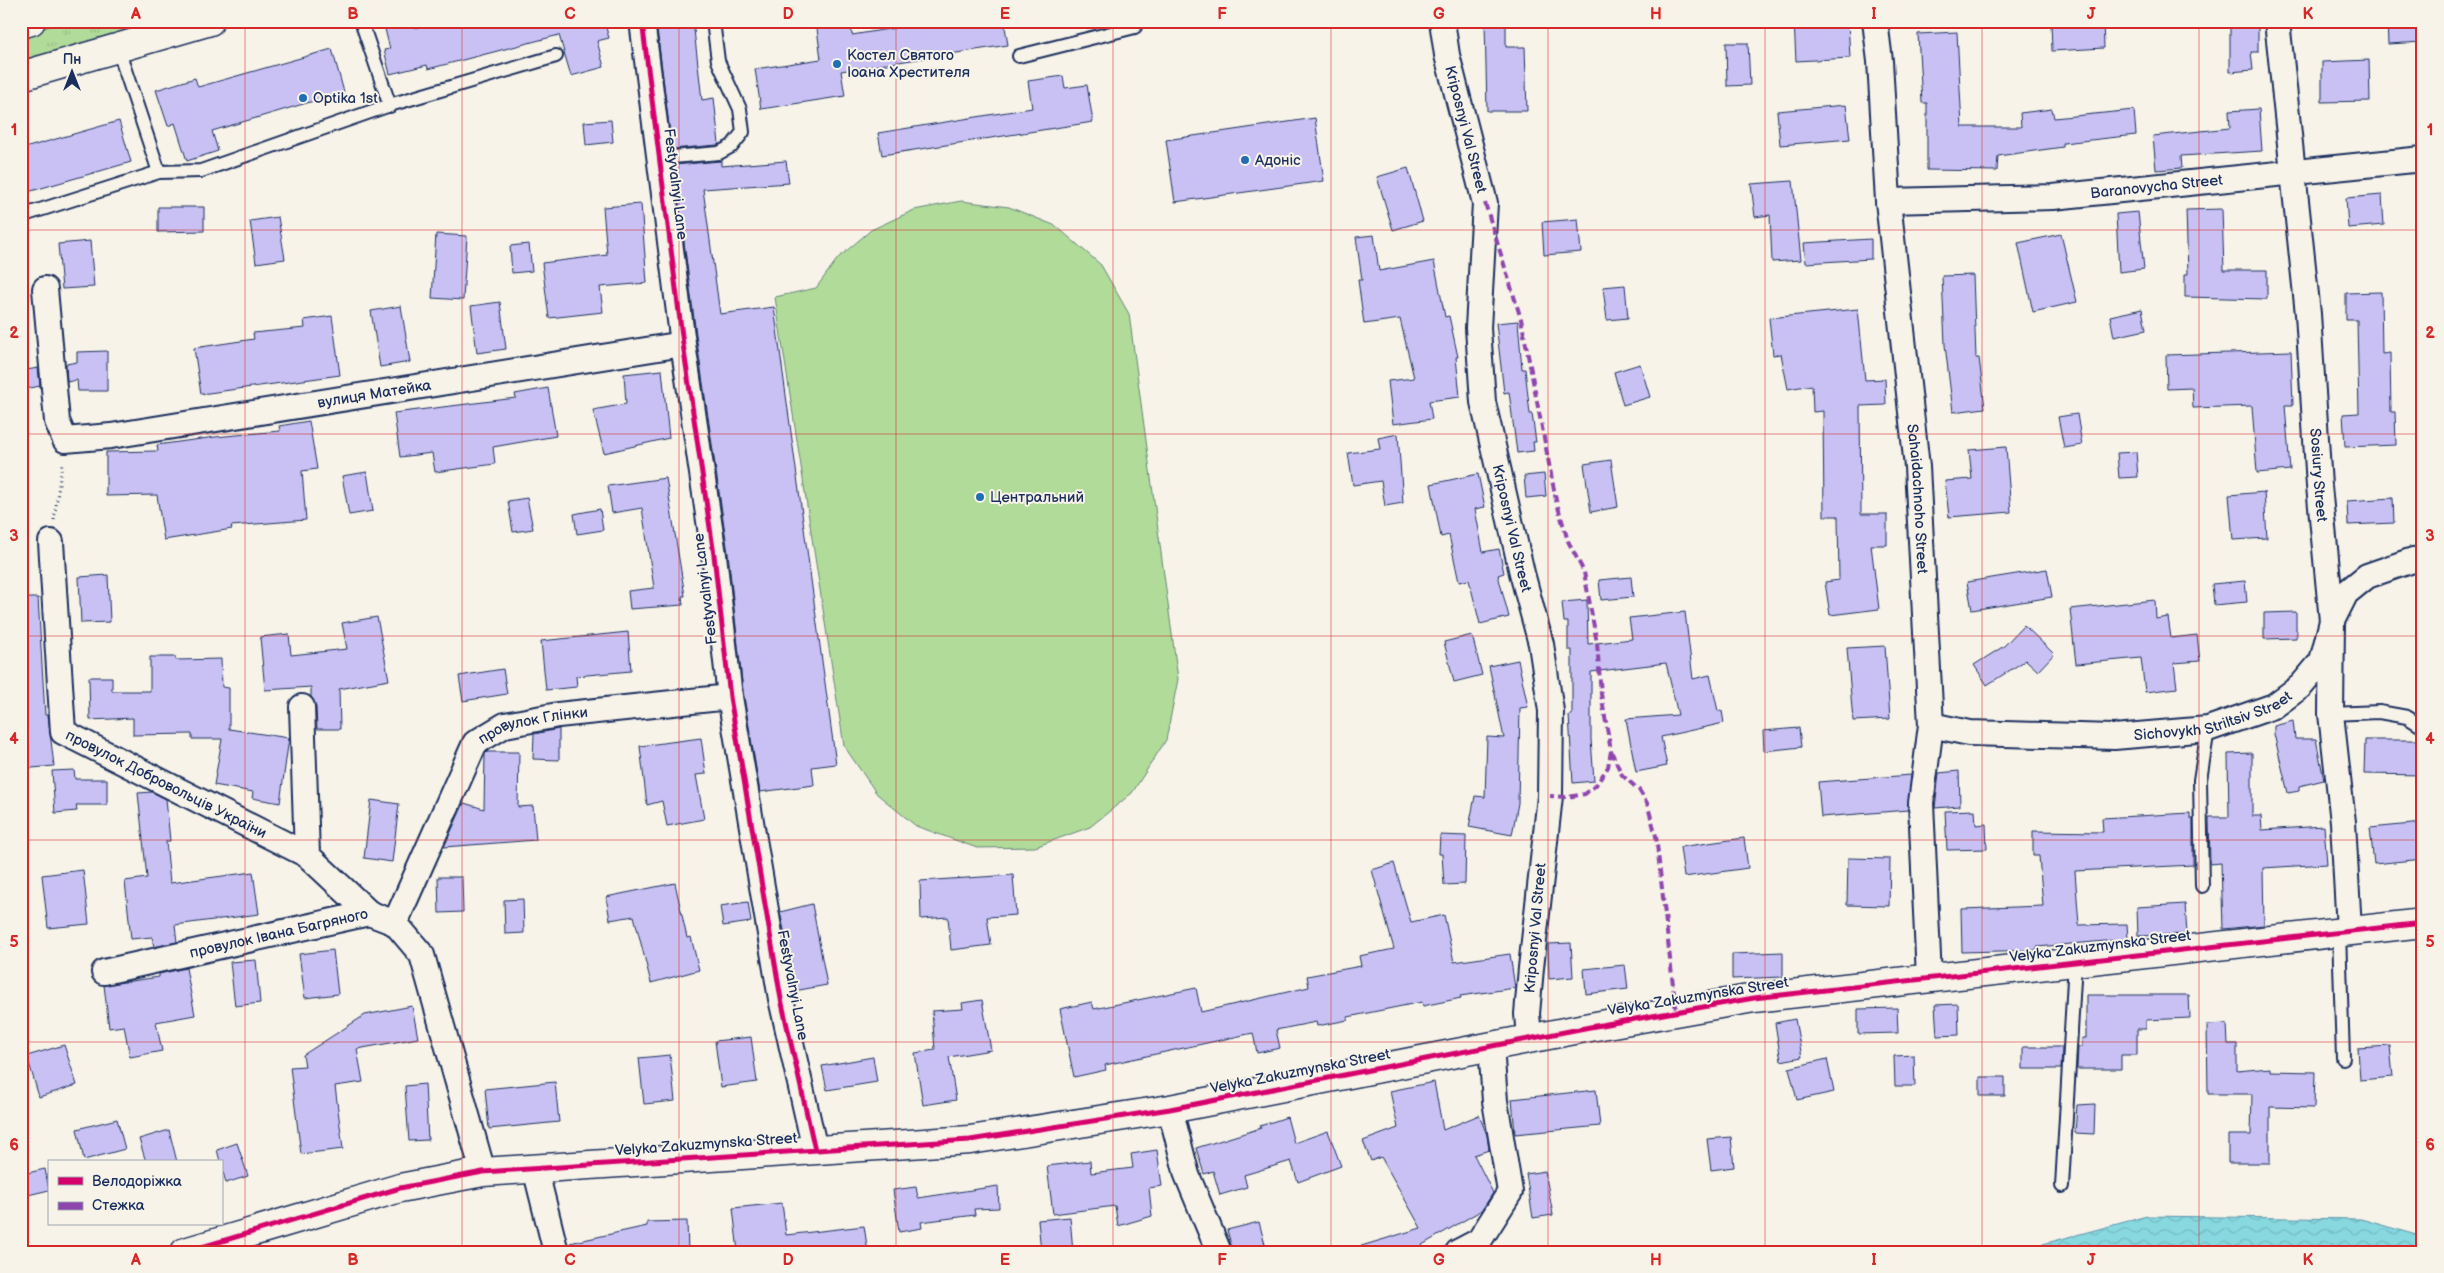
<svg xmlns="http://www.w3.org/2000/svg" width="2444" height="1273" viewBox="0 0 2444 1273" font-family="'Balsamiq Sans',sans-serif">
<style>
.grass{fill:url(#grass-tufts);stroke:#66857c}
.garden{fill:#b1db99;stroke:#66857c}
.water{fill:url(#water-waves);stroke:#5c94ab}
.building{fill:#c9c1f3;stroke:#1b2f5e}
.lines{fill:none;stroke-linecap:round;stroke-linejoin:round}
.service-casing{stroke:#1b2f5e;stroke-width:16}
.minor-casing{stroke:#1b2f5e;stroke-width:28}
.tertiary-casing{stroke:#1b2f5e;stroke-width:31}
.secondary-casing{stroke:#1b2f5e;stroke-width:31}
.path{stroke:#1b2f5e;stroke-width:3;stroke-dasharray:1 4;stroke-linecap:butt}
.service{stroke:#f7f3e8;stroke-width:12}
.minor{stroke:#f7f3e8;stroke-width:24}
.tertiary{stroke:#f7f3e8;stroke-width:28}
.secondary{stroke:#f7f3e8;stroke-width:28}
.quiet{stroke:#8e44ad;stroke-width:4;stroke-dasharray:8 4;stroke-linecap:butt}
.cycleway-casing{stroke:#f7f3e8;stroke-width:8}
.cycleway{stroke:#d6006c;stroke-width:5}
.grid{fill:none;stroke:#d62828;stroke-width:1;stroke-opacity:0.55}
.poi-dot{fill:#1f6fb2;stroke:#f7f3e8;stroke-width:2}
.labels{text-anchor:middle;stroke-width:4;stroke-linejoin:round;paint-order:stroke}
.poi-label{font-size:15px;fill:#1b2f5e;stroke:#f7f3e8;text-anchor:start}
.street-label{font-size:15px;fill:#1b2f5e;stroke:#f7f3e8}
.neatline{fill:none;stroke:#d62828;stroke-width:2}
.grid-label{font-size:16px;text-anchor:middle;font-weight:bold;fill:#d62828}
</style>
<defs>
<pattern id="grass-tufts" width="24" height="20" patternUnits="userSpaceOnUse" patternTransform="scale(1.25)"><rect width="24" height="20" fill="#b1db99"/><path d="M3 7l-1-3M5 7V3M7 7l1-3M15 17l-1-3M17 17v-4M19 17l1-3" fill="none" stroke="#98bc86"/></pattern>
<pattern id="water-waves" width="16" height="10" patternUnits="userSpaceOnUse" patternTransform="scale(1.25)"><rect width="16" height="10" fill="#87d8df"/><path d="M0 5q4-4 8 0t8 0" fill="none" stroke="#74bac2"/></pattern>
</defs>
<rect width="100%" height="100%" fill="#f7f3e8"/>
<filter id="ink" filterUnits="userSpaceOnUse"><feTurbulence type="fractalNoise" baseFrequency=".02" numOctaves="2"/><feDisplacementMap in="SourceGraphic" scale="10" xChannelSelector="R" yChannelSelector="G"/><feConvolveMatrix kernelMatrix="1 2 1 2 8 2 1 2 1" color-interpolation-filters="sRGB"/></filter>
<g filter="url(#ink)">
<path class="grass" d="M67 21H165L21 63V35Z"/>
<path class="garden" d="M961 201 1009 207 1056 226 1101 265 1129 314 1178 679 1166 740 1132 793 1090 827 1035 847 977 848 916 826 877 794 844 746 775 297 816 288 838 258 871 230 914 210Z"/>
<path class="water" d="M2147 1216 2361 1219 2423 1237V1252H2013Z"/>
<path class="building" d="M383 21H414L415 28 444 21H604L609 38 597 41 604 67 571 76 559 35 428 69 427 65 390 74 384 50 390 49Z
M656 21H693L702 100 714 98 719 144 717 145 672 149Z
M816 21H850L852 35 895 28 893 21H1004L1008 45 841 71 845 96 761 109 755 69 821 59Z
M1485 21H1506V47H1525L1527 111H1487Z
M1794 21H1848L1850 58 1796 61Z
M2051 21H2103L2104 48 2052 51Z
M2387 21H2423V42L2388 44Z
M2230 25H2258V52H2251L2253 70 2230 72Z
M1957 32 1962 127H2021L2020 113 2052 109 2054 118 2134 110 2136 135 2063 143V147L1998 156 1997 171 1927 170V103H1922L1918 34Z
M1726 43H1748L1750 85 1727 86Z
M332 49 344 92 212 131 218 151 187 161 175 123 168 126 156 90 195 78 198 87Z
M2369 60 2370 101 2322 102V62Z
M1063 76 1065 88 1087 85 1093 122 882 155 878 133 1032 108 1028 81Z
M1846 105 1850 139 1780 145 1777 111Z
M2259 109 2262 151 2181 156 2182 168 2156 170 2153 136 2230 128 2229 111Z
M1315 118 1324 181 1175 202 1166 140Z
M611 120 613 142 586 145 584 122Z
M119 121 131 162 21 194V149Z
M721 161V166L786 161 789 183 703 189 720 314 774 307 836 764 812 767 814 785 760 792 743 691 728 553 697 342 674 165Z
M1408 168 1423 221 1393 230 1377 177Z
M1793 181 1801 260 1772 262 1770 215 1755 217 1751 184Z
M2382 195 2384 225 2348 228 2346 198Z
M641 204 647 283 600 287 603 312 549 318 542 263 607 255 603 207Z
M158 207H204V231L158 232Z
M2222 209 2224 270H2267V299L2185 297V274H2188L2186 210Z
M2138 212 2144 269 2119 272 2116 214Z
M278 217 285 259 256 263 250 221Z
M1578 219 1581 252 1544 255 1542 222Z
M436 234 467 236 463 300 432 298Z
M2061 234 2077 302 2033 312 2018 243Z
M1374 235 1379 271 1434 261 1445 317 1449 316 1458 357H1456L1460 397 1429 401 1432 419 1393 424 1388 381 1414 378 1400 319 1364 324 1358 280H1362L1356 237Z
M1871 239V259L1806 263 1804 243Z
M90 241 94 287 62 289 58 244Z
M529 244 532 271 512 273 510 246Z
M1973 275 1976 358H1979L1985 408 1953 412 1945 345 1942 276Z
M1625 285 1628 318 1607 320 1603 287Z
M2381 292 2382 354 2390 353 2391 412H2395L2396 445 2345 447 2343 414 2359 413 2357 320H2346V293Z
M500 302 506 349 477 353 471 306Z
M401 306 410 362 380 367 371 311Z
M1858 309 1865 380 1885 379 1886 405 1860 406 1861 514H1887V545H1871L1879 609 1830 615 1825 582 1839 580 1838 516H1824L1823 411 1813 412 1812 385 1788 389 1781 354 1773 355 1769 318Z
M2142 309 2146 330 2114 337 2110 316Z
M332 316 340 375 201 394 194 348 254 339 253 333 305 328 304 320Z
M1518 321 1522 369H1525L1530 414H1532L1536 442H1533L1534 451 1517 453 1509 392 1504 393 1496 323Z
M107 351V391H78L77 380 67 382 66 364 77 362V352Z
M2291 351 2293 405H2285L2290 470 2257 473 2252 406 2193 408 2192 388 2167 389 2166 355Z
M1640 364 1650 397 1623 405 1614 372Z
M38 368 40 386 21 390V371Z
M662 370 669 438 604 453 593 410 626 404 624 374Z
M548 388 556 436 493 447 495 464 435 472 432 453 400 457 394 413 516 398 515 394Z
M2077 414 2082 445 2064 448 2058 417Z
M309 421 317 469 302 471 306 520 231 526 232 529 164 540 157 495 106 496V452L158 451 157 445 215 437 280 431 279 426Z
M1398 434 1403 503 1385 506 1381 481 1353 485 1348 453 1380 449 1378 438Z
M2006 447 2011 512 1949 517 1945 481 1972 479 1969 450Z
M2136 452 2138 477 2119 478 2117 453Z
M1611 460 1618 507 1591 512 1584 464Z
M367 472 373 511 349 515 342 476Z
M1478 474 1485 507 1475 509 1483 552 1499 549 1504 573 1498 575 1509 617 1480 624 1469 580 1459 582 1449 535 1441 537 1431 484Z
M1544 474 1546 496 1526 498 1524 476Z
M666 478 685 596H682L683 605 630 609 628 591 654 588 642 508 612 513 608 486Z
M2264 492 2267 538 2233 540 2229 495Z
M527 498 533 529 513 532 508 501Z
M2393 498 2394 523 2348 525 2347 501Z
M600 509 603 530 577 534 574 514Z
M2047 569 2052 597 1972 610 1967 582Z
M108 575 110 622 81 623 79 577Z
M1631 577 1633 597 1601 600 1599 580Z
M2245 581 2247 602 2214 605 2212 584Z
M21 598H38L45 715H48L54 766 21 769Z
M1587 600 1588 644 1632 639 1629 618 1685 612 1693 679 1710 675 1718 711H1722L1724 723 1661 737 1667 766 1636 772 1626 719 1678 715 1666 663 1591 672V739L1594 781 1573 783 1569 715H1572V650H1568V622H1564L1562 602Z
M2155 600 2156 619 2168 617 2171 638 2197 635 2200 661 2174 663 2177 688 2145 692 2141 658 2076 664 2070 609Z
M2296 612V638L2264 639V613Z
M377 617 389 680 339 689 340 729H317L316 707 311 697V687L265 690 260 637 289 634 291 655 347 649 342 623Z
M2024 625 2054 654 2038 671 2026 660 1987 685 1974 665 2004 646Z
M628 632 631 671 576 676 577 687 546 690 541 641Z
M1472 635 1482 675 1454 682 1444 642Z
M1885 646 1890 719 1853 721 1847 648Z
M150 657H175L176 660 221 659 222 687 229 688V729L289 738 280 803 252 798 253 792 214 785 222 739H192V734L133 735V718L90 720 89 677H112V691H150Z
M1518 660 1528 707 1520 708 1518 803 1512 835 1469 827 1475 796 1485 797 1487 737 1504 738 1489 666Z
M503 669 507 694 463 701 459 676Z
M2293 721 2295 739H2316L2324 780 2299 786V791L2288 793 2274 734V726Z
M1799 728 1801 747 1764 751 1763 731Z
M559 729V760L533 759 534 734Z
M701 738 706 774 696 775 704 819 667 826 662 801 647 805 640 746Z
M2365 740H2423V775L2364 774Z
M487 752H519L518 807 533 806 536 840 444 847 464 803 484 809 485 754Z
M2252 753V816H2261L2262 830 2324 826 2327 864 2263 868 2264 925 2223 929 2221 863 2210 864 2209 817H2229L2228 754Z
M74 770 75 779H107V805H76L77 811 55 813 52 771Z
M1959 771 1960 806 1935 808 1939 773Z
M1911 775 1908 810 1821 817 1818 782Z
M152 792 166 799 170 841H166L170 883 253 872 259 914 175 925 177 942 154 947 152 937 131 939 125 881 147 878 138 793Z
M371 800 399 804 392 862 364 858Z
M1975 810 1976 825 1986 824 1987 849 1947 850 1945 811Z
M2190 813V818H2193V865L2075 871 2079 925 2127 924 2128 939 2037 947V950L1962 952 1961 909 2043 906 2039 856H2033V831L2103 832 2102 818Z
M2423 823V859L2374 864 2370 828Z
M1440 835 1466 836 1465 884 1444 885 1442 854H1439Z
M1744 838 1748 868 1684 877 1680 847Z
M1848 858 1890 859 1889 906 1847 905Z
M1394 863 1411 922 1444 915 1454 962 1510 954 1515 988 1460 996 1461 998 1423 1006 1422 1002 1348 1017V1020L1317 1026 1316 1022 1276 1030 1280 1048 1257 1053 1253 1033 1105 1065 1106 1070 1074 1077 1060 1009 1092 1002 1094 1009 1196 988 1201 1012 1309 987 1307 976 1361 966 1359 956 1394 949 1372 870Z
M83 870 89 924 48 928 42 875Z
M1013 875 1016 915 987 917 991 945 951 950 948 917 921 919 920 881Z
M438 877H462L463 912 439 913Z
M675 883 687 938 691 937 699 970 651 983 634 916 610 920 606 897Z
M523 899 524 933 505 934 504 900Z
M748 902 751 922 723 926 720 906Z
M812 904 827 985 794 991 789 966H792L780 912Z
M2185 904 2187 934 2138 936 2137 907Z
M1571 943 1573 977 1549 979 1548 944Z
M333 950 338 994 305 998 299 954Z
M1783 952V977L1732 979V954Z
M256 960 260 1003 235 1006 230 962Z
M1625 965 1628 989 1586 994 1584 969Z
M186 968 195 1015 156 1022 162 1051 130 1057 124 1026 109 1028 104 985 159 977V974Z
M2086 995H2189L2190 1018 2146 1020V1029H2137V1055H2121V1069H2077L2078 1047H2082V1038H2086Z
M982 1000 991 1050 949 1057 956 1100 923 1105 915 1053 935 1050 932 1011 963 1009 962 1003Z
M1958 1004 1959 1035 1937 1036 1935 1005Z
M412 1006 418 1038 357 1049 363 1082 335 1086 343 1149 301 1154 290 1067 305 1066 303 1055 365 1015Z
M1897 1008 1898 1033 1858 1034V1009Z
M1795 1019 1802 1057 1781 1061 1775 1023Z
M2227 1024 2228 1044H2237V1071L2270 1068V1071L2315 1072 2314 1108 2270 1107V1163H2228V1135H2251L2252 1094H2208L2207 1025Z
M751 1037 757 1082 721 1087 715 1041Z
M64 1045 77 1085 39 1097 27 1056Z
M2390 1046 2393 1077 2360 1080 2358 1048Z
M2023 1047H2062L2061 1069H2023Z
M670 1055 675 1101 644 1104 639 1058Z
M1914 1055 1915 1086H1895L1894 1056Z
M873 1057 877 1082 827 1090 822 1066Z
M1827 1059 1834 1092 1797 1100 1789 1068Z
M1980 1077H2005V1096H1980Z
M555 1082 559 1122 489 1129 485 1089Z
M1434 1082 1443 1130 1479 1115 1487 1135 1489 1150 1474 1155 1493 1193 1482 1210 1422 1245 1425 1252H1359L1358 1247 1421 1228 1381 1157 1371 1161 1363 1141 1398 1128 1390 1091Z
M425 1084 428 1140 409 1141 405 1086Z
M1596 1090 1600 1126 1515 1134 1512 1099Z
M2095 1104 2094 1134 2075 1133 2077 1105Z
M1287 1117 1294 1143 1328 1131 1341 1166 1298 1182 1291 1161 1244 1175 1247 1187 1220 1195 1213 1171 1204 1174 1196 1148 1261 1128 1260 1126Z
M117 1119 125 1149 84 1160 77 1129Z
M169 1130 177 1162H146L139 1139Z
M1731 1137 1734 1167 1711 1170 1707 1139Z
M237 1143 248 1176 226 1183 217 1150Z
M1157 1150 1162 1186 1149 1188 1152 1216 1118 1226 1115 1206 1053 1214 1047 1166 1090 1161 1091 1173 1133 1168 1131 1154Z
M45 1169 49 1190 28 1195 23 1174Z
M1545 1171 1553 1215 1533 1218 1526 1174Z
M998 1186 999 1208 974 1209 975 1215 921 1222 922 1228 899 1232 893 1190 916 1187 918 1198Z
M782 1203 786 1235 864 1226 868 1252H738L733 1208Z
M1070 1217 1073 1252H1041L1038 1220Z
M687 1221 688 1252H571L570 1243 647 1226V1222Z
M1259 1222 1267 1252H1233L1227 1230Z"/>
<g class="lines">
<defs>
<path id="service" d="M361 21 390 106
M118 49 159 172
M1019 56 1135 27
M661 158 719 153 732 146 743 132 740 109 718 61 713 21
M21 216 159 172 201 171 393 104 556 56
M2331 714 2379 712 2407 717 2423 727
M2202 886 2200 780 2208 729
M2339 932 2343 1058
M2062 1186 2075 962"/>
<g id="minor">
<path d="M642 21 683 344 714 555 730 697 781 999 815 1150"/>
<path id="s1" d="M1442 21 1447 55 1485 203 1478 328 1483 402 1522 573 1541 644 1551 711 1550 796 1531 968 1527 1014 1529 1038"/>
<path id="s2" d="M1875 21 1880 61 1888 201 1917 467 1931 725 1921 803 1929 978"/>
<path id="s3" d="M2277 21 2308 314 2319 486 2332 621 2331 714 2343 822 2349 930"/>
<path id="s4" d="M1888 201 2053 197 2423 159"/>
<path id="s5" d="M45 289 57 421 65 440 111 436 683 344"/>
<path id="s6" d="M51 542 63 732 307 855 302 707"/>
<path id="s7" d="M1931 725 1969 733 2114 737 2208 729 2274 706 2301 686 2322 661 2332 621 2346 593 2367 576 2413 560 2423 559"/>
<path d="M307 855 369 913"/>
<path id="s8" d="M395 923 475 743 505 725 558 715 730 697"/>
<path id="s9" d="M104 972 369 913 395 923 422 955 483 1172"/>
<path d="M1170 1109 1187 1175 1219 1252"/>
<path d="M535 1168 556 1252"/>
<path d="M1458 1252 1479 1241 1510 1192 1495 1101 1491 1046"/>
</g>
<path id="tertiary" d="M185 1252 400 1188 483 1172 970 1140 1170 1109 1590 1027 1754 998 2423 923"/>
<path id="secondary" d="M21 24 31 21
M21 76 210 21"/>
</defs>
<use href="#service" class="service-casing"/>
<use href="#minor" class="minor-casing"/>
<use href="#tertiary" class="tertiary-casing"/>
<use href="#secondary" class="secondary-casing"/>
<path class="path" d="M54 520 62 464"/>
<use href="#service" class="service"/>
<use href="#minor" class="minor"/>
<use href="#tertiary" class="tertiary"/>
<use href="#secondary" class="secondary"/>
<path class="quiet" d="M1485 203 1521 319 1556 500 1568 541 1584 572 1597 643 1601 694 1611 751 1608 767 1596 785 1585 794 1568 797 1550 796
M1611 751 1622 775 1639 790 1647 803 1656 836 1676 1011"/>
<defs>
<path id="cycleway" d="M642 21 683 344 714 555 730 697 781 999 815 1150
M185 1252 400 1188 483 1172 970 1140 1170 1109 1590 1027 1754 998 2423 923"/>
</defs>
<use href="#cycleway" class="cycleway-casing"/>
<use href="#cycleway" class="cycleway"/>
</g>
</g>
<path class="grid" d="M245 21V1252M462 21V1252M679 21V1252M896 21V1252M1113 21V1252M1331 21V1252M1548 21V1252M1765 21V1252M1982 21V1252M2199 21V1252M21 230H2423M21 434H2423M21 636H2423M21 840H2423M21 1042H2423"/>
<g class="poi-dot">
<circle cx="837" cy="64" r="5"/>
<circle cx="303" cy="98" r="5"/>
<circle cx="1245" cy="160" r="5"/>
<circle cx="980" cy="497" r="5"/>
</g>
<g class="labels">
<g class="poi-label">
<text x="847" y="60">Костел Святого<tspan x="847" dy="17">Іоана Хрестителя</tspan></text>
<text x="313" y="103">Оptika 1st</text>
<text x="1255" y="165">Адоніс</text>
<text x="990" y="502">Центральний</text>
</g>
<g class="street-label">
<text dy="5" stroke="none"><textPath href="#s1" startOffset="111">Kriposnyi Val Street</textPath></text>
<text transform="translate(676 184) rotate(83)" y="5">Festyvalnyi Lane</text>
<text dy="5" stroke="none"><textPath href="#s4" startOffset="269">Baranovycha Street</textPath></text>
<text dy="5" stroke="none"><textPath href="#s5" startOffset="466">вулиця Матейка</textPath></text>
<text dy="5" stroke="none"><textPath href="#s3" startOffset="456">Sosiury Street</textPath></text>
<text dy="5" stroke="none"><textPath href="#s2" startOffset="480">Sahaidachnoho Street</textPath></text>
<text dy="5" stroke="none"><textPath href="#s1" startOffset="516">Kriposnyi Val Street</textPath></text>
<text transform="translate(705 589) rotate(-97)" y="5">Festyvalnyi Lane</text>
<text dy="5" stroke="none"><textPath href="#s7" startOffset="286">Sichovykh Striltsiv Street</textPath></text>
<text dy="5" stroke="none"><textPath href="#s8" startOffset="259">провулок Глінки</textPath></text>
<text dy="5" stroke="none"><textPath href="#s6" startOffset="306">провулок Добровольців України</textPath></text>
<text transform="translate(1535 928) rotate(-85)" y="5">Kriposnyi Val Street</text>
<text dy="5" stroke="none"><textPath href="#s9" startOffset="179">провулок Івана Багряного</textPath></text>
<text transform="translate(2100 946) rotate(-7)" y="5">Velyka Zakuzmynska Street</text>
<text transform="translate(793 985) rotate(79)" y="5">Festyvalnyi Lane</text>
<text transform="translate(1698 996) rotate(-9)" y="5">Velyka Zakuzmynska Street</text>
<text transform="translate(1300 1071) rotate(-11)" y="5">Velyka Zakuzmynska Street</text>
<text transform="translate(706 1144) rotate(-4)" y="5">Velyka Zakuzmynska Street</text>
</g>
</g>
<rect width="2444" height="1273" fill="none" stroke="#f7f3e8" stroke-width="55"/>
<rect x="48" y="1160" width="175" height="65" fill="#f7f3e8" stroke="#9fa5b1"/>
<rect x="58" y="1177" width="25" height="8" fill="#d6006c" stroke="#9fa5b1"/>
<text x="92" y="1186" font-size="15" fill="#1b2f5e">Велодоріжка</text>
<rect x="58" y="1202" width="25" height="8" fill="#8e44ad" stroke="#9fa5b1"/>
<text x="92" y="1210" font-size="15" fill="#1b2f5e">Стежка</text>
<g transform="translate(72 72)" stroke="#f7f3e8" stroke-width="4" paint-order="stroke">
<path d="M0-4L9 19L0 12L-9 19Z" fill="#1b2f5e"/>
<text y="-8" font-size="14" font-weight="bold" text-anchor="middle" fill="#1b2f5e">Пн</text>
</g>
<rect x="28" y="28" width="2388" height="1218" class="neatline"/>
<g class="grid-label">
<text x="136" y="19">A</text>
<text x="353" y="19">B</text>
<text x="570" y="19">C</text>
<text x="788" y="19">D</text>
<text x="1005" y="19">E</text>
<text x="1222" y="19">F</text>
<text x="1439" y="19">G</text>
<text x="1656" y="19">H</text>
<text x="1874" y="19">I</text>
<text x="2091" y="19">J</text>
<text x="2308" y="19">K</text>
<text x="14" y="135">1</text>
<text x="2430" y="135">1</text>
<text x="14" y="338">2</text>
<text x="2430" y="338">2</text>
<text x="14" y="541">3</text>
<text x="2430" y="541">3</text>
<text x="14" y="744">4</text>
<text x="2430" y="744">4</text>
<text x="14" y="947">5</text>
<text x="2430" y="947">5</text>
<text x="14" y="1150">6</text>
<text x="2430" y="1150">6</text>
<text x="136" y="1265">A</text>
<text x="353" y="1265">B</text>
<text x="570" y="1265">C</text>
<text x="788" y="1265">D</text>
<text x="1005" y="1265">E</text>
<text x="1222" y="1265">F</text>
<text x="1439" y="1265">G</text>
<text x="1656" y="1265">H</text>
<text x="1874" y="1265">I</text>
<text x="2091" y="1265">J</text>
<text x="2308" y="1265">K</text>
</g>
</svg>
